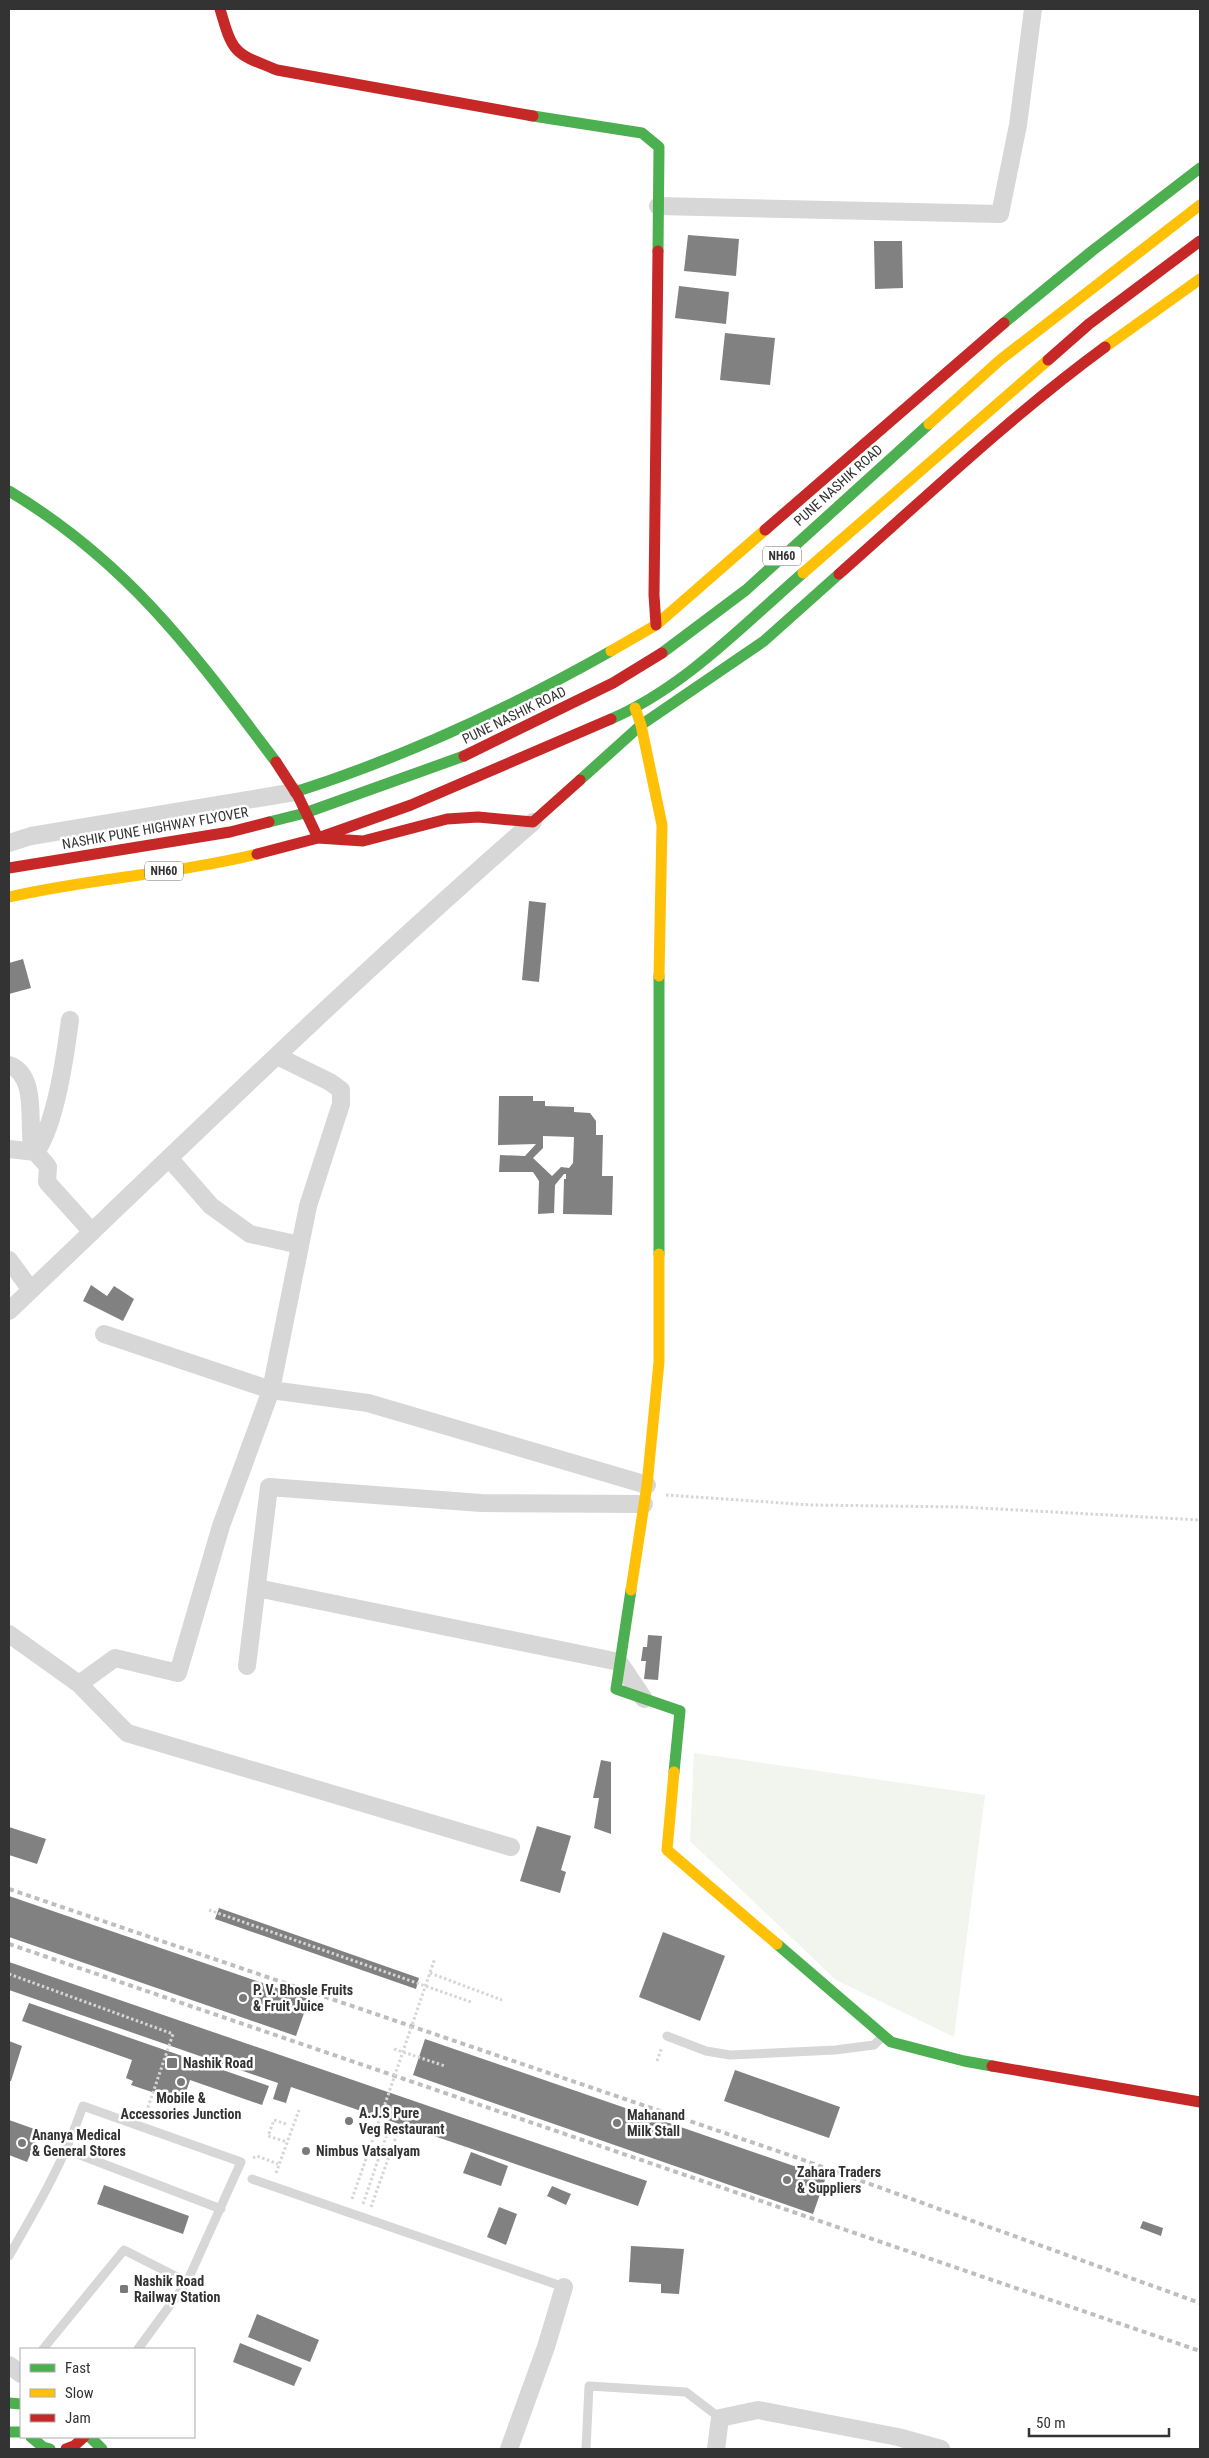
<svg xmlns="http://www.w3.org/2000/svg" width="1209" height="2458" viewBox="0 0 1209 2458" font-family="'Roboto Condensed',sans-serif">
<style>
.green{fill:#f1f5ed}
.building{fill:#818181;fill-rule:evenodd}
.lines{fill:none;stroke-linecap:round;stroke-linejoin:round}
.path{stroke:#d6d6d6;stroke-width:3;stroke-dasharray:2.5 2.5;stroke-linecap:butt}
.lane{stroke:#d7d7d7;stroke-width:9}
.street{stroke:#d7d7d7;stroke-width:18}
.fast{stroke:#4caf50;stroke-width:11}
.slow{stroke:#ffc107;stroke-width:11}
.jam{stroke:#c62828;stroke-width:11}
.rail{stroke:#bebebe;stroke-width:4;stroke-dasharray:5 4;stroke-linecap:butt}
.path-bridge{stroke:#d6d6d6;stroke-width:3;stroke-dasharray:2.5 2.5;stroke-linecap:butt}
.poi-dot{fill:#7a7a7a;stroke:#fff;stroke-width:2}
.labels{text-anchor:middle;stroke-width:5;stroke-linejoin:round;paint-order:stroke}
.shield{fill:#fff;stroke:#707070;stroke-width:1}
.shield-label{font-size:12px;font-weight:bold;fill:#333}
.street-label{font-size:14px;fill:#333;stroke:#fff}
.poi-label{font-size:14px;font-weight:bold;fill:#333;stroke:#fff;text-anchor:start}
</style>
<rect width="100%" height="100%" fill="#fff"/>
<path class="green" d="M694 1753 985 1795 954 2037 836 1980 690 1841Z"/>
<path class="building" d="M688 235 739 239 736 276 684 271Z
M874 241H902L903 288 875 289Z
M679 286 729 292 726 324 675 318Z
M725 333 775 338 770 385 720 380Z
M529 901 546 903 539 982 522 980Z
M23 959 31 988 9 994V963Z
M499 1096H533V1101H545V1106L574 1107V1112L590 1113 596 1121V1135H603L602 1176H613L612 1215 563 1214 564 1179H566V1174H564L555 1185 554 1213 538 1214 539 1181 533 1172H499L500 1155 525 1156 536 1144 498 1145ZM543 1136 574 1137 573 1163 569 1168 561 1167 552 1176 533 1158 543 1148Z
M91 1285 107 1296 114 1286 134 1299 123 1321 83 1301Z
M648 1635 662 1636 658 1680 644 1679 646 1661H641L643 1647H647Z
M601 1760 611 1762V1834L594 1828 599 1798H593Z
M537 1826 571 1836 561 1870 566 1872 560 1893 520 1881Z
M9 1827 46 1839 37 1864 9 1855Z
M9 1896 309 1999 296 2036 9 1937Z
M219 1908 419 1978 416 1989 215 1919Z
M663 1932 725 1956 700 2021 639 1997Z
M9 1962 647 2181 638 2206 291 2087 286 2103 273 2099 278 2083 9 1990Z
M29 2003 269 2086 262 2105 190 2080 184 2098 171 2094 170 2098 131 2085 133 2081 126 2078 132 2060 22 2021Z
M425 2039 826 2177 813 2214 413 2075Z
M9 2041 22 2046 11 2081H9Z
M735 2070 840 2107 829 2138 724 2101Z
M9 2120 40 2131 27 2162 9 2155Z
M471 2152 508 2166 501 2186 463 2173Z
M104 2185 189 2216 183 2234 97 2204Z
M552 2186 571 2194 566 2205 547 2196Z
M499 2207 517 2214 506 2245 487 2237Z
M1143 2221 1163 2228 1161 2236 1140 2228Z
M631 2246 684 2249 679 2294 661 2293V2284L629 2282Z
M257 2314 319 2340 310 2362 248 2337Z
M240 2343 302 2368 294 2386 233 2362Z"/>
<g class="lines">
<path class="path" d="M666 1495 812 1505 962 1507 1200 1520
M209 1910 471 2002
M430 1973 502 2000
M9 1974 173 2034 145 2116
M394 2049 445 2066
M657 2061 662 2047
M286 2124 274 2120 268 2136 287 2142
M253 2158 257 2156 278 2164
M276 2173 299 2110
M352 2199 375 2133
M363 2204 389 2128
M371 2207 398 2131 378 2125"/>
<path class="lane" d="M667 2036 706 2051 730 2055 835 2050 874 2045 882 2037
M67 2150 221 2209
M252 2179 564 2287
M9 2256C39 2204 63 2163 83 2106L241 2162 187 2282 138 2349
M43 2349 124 2250 187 2282
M586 2449 589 2386 686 2392 720 2418"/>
<path class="street" d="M658 206 1000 214 1018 125 1033 9
M9 843 31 836 295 792
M9 1065C38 1075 28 1123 32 1145 34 1154 44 1160 48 1167L47 1182 92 1232
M9 1149 36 1152C56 1123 65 1057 70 1020
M169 1158 211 1206 250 1234 300 1245
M9 1260 31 1290
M9 1311C182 1146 353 979 533 822
M104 1334 271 1390 308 1206 341 1104V1090L330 1082 277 1056
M257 1588 619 1662 644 1699
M9 1634 79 1684 115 1658 178 1673 221 1526 271 1390 368 1403 647 1485
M247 1666 269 1487 481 1503 644 1504
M79 1684 127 1733 511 1847
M9 2365 21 2374
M509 2449 546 2347 564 2287
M716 2449 720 2418 758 2410 898 2437 941 2449"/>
<path class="fast" d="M533 116 642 133 659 147 658 251
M1004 323 1092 251 1200 168
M9 491C129 563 194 653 276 762
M662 653 746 590 929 424
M611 719C685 687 743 625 803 573
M580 780 641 725 764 641 839 574
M295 792C405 757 510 708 611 651
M269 822 305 813 464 756
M659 1254V976
M631 1590 616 1689 680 1711 674 1772
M777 1944 891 2042 964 2061 992 2066
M9 2403 21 2404
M9 2432H21
M31 2437 43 2447 50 2449
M90 2437 102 2449"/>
<path class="slow" d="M1105 347 1200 279
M929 424 1000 360 1200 205
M803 573 1048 360
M611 651 656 625 765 530
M635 708 641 725 662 825 659 976
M9 897C91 878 175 874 257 854
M631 1590 647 1485 659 1362V1254
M674 1772 667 1850 777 1944"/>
<path class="jam" d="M220 9C233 54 234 53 277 70L533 116
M1048 360 1089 324 1200 241
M765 530 1004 323
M839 574C926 497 1011 416 1105 347
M656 625 654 595 658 251
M464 756 613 683 662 653
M276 762 298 796 318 838 363 841 447 819 478 817 533 822 580 780
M257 854 318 838 411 805 611 719
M9 868 230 832 269 822
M992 2066 1200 2102
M66 2449 74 2446 84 2437"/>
<path class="rail" d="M9 1889 795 2157 1200 2303
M9 1944 1200 2351"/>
<path class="path-bridge" d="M375 2133 435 1958"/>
</g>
<g class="poi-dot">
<circle cx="243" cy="1998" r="5"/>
<rect x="166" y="2057" width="12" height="12" rx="2.5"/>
<circle cx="181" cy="2082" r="5"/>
<circle cx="349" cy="2121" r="5"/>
<circle cx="617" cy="2123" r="5"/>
<circle cx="22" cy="2143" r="5"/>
<circle cx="306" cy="2151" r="5"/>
<circle cx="787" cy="2180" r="5"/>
<rect x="119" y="2284" width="10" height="10" rx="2.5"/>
</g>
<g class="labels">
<g class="shield">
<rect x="763" y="546.5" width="38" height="19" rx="4"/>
<rect x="145" y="861.5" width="38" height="19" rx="4"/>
</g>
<g class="shield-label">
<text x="782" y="560">NH60</text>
<text x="164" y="875">NH60</text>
</g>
<g class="street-label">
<text transform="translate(838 485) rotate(-42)" y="5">PUNE NASHIK ROAD</text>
<text transform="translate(514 715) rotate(-26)" y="5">PUNE NASHIK ROAD</text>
<text transform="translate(155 828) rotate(-10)" y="5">NASHIK PUNE HIGHWAY FLYOVER</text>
</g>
<g class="poi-label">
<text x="253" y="1995">P. V. Bhosle Fruits<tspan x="253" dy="16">&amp; Fruit Juice</tspan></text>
<text x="183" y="2068">Nashik Road</text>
<text x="181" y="2103" text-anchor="middle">Mobile &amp;<tspan x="181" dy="16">Accessories Junction</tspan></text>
<text x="359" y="2118">A.J.S Pure<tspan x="359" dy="16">Veg Restaurant</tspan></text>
<text x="627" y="2120">Mahanand<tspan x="627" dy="16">Milk Stall</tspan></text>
<text x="32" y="2140">Ananya Medical<tspan x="32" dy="16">&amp; General Stores</tspan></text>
<text x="316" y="2156">Nimbus Vatsalyam</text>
<text x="797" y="2177">Zahara Traders<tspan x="797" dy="16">&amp; Suppliers</tspan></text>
<text x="134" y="2286">Nashik Road<tspan x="134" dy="16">Railway Station</tspan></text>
</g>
</g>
<rect width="1209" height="2458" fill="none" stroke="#333333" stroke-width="20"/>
<rect x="20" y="2348" width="175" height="90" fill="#ffffff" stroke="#adadad"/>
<rect x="30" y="2364" width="25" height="8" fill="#4caf50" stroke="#adadad"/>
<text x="65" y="2373" font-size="15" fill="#333333">Fast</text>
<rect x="30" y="2389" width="25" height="8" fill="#ffc107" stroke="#adadad"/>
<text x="65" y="2398" font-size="15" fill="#333333">Slow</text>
<rect x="30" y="2414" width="25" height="8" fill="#c62828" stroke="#adadad"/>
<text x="65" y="2423" font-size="15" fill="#333333">Jam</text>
<path d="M1029 2428v8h140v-8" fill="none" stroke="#333333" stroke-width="2.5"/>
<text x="1036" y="2428" font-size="15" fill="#333333" stroke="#ffffff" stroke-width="4" paint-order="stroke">50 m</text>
</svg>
